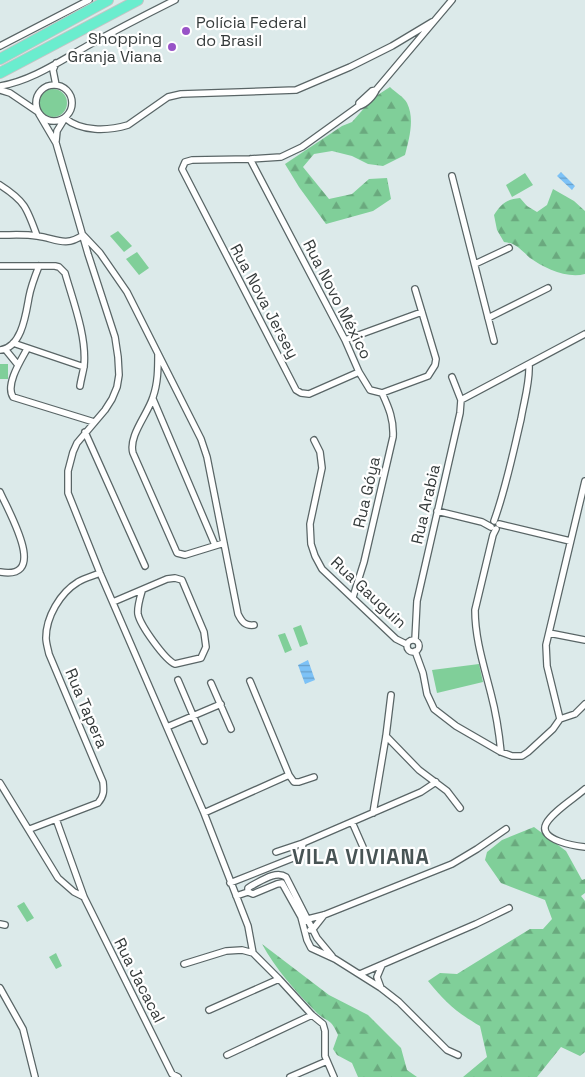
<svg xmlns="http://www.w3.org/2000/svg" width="585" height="1077" viewBox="0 0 585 1077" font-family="'Space Grotesk',sans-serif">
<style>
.forest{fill:url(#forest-firs)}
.park{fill:#80cf99}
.water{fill:url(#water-rules)}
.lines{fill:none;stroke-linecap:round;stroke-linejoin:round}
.minor-casing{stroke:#596566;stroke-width:8}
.motorway-casing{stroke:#c2c4c4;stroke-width:12}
.minor{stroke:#fff;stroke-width:5.5}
.motorway{stroke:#6aedce;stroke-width:10}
.poi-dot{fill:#9853c7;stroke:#fff;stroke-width:2}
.labels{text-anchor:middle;stroke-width:4.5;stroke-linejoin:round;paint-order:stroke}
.poi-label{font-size:16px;fill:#353b3b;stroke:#fff;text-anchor:start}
.street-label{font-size:16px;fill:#353b3b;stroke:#fff}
.district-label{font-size:21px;font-weight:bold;letter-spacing:1px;fill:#485455;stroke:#fff}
</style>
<defs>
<pattern id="forest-firs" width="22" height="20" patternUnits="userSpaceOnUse" patternTransform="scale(1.25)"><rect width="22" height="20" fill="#80cf99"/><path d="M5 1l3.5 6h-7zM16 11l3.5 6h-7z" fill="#6aa97e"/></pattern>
<pattern id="water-rules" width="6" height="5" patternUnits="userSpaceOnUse" patternTransform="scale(1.25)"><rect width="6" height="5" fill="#7dc2f7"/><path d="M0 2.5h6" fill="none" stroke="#679fc9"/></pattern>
</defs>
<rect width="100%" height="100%" fill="#dceaea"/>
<path class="forest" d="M390 87C395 92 404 97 407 103 415 119 409 139 405 155L383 166 368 164 352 156 332 151 314 154 303 167 329 199 352 194 369 179 387 178 391 199 373 211 326 224 299 187 285 164 342 126 352 122 373 98Z
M553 189 574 201 585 211V274C567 279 544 268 530 258 521 250 516 243 504 242L497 230 494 215C501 204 507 199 520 198L527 206 537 212 547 205Z
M534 827 566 851 582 880 585 879V893L581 896 585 901V1052L580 1056 561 1047 537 1077H463L487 1057 480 1026C456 1012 446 1003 428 981L440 973 457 974 530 929H543L552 919 545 900 501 883 485 860 487 852 502 840Z
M262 944 329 995 368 1015 401 1048 407 1070 417 1077H358L352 1063 337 1055 333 1049 338 1035C330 1016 326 1023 315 1011 295 991 275 968 262 944Z"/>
<path class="park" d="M39 103a14 14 0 1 1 28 0a14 14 0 1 1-28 0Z
M525 173 533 185 512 197 506 185Z
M118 231 132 246 124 252 110 236Z
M137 252 149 268 139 275 126 259Z
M0 364H8V379H0Z
M301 625 308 644 300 647 293 628Z
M285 633 292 650 285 653 278 635Z
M479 664 483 682 437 693 432 670Z
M24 902 34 918 27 922 17 906Z
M56 953 62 966 56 969 49 957Z"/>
<path class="water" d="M561 172 575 186 572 190 557 176Z
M308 660 315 680 305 684 298 665Z"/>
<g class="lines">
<defs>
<path id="minor" d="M0 46 89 0
M56 63 53 70 56 85
M36 103a18 18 0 1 1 36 0a18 18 0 1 1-36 0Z
M0 86C31 81 60 61 87 46 116 30 145 15 175 0
M0 90 10 93 38 112
M376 90 372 91 359 103V106C365 105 374 96 376 90L452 0
M359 106 302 147 281 157 250 159 192 160 185 162 182 169 296 390 301 393 309 394 359 372
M39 114 56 143 88 254 115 337 118 357 119 375 117 387 112 399 105 410 77 443 73 452 68 471V493L100 573 204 813 248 926 253 953
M56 141 57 131 65 118C81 132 108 131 128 125L168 97 181 94 296 90 350 67 392 46 432 22
M250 159 345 340 359 372 370 390 382 393 428 376 435 365 436 359 415 289
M452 176 494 341
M0 185C25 201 27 208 37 236
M0 235C12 235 25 234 37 236 55 238 65 248 83 235L100 253 127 292 201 439 207 457 238 614C242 622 245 626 254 625
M475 264 509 248
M0 266H55L59 267 65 273C73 301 87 337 84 366 83 373 81 379 80 386
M488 318 548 288
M345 340 422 312
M13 343 84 367
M5 349 18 365
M27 349C21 360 5 385 13 397L94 422
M0 350C22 348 26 313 29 297 31 286 35 276 39 266
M158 354C158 368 158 383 153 397 148 414 128 436 133 453L177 553 185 555 224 543
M153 399 215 545
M461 400 585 334
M85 432 145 566
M314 440 320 452 322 468 310 524 311 544 315 556 322 569 396 639 406 644
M0 492C8 511 50 581 0 572
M437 511 482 522 491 527
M494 521C506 488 513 453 521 419 524 401 530 382 529 365
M499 524 570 541
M496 529 493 535 475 610C475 639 484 666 491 694 496 713 499 732 501 752
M353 597 364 562 393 437C394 420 389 408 382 393
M113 602 167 579 175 578 182 580 204 632 206 647 201 658 175 664C165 660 140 625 138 614 137 607 140 598 142 591
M549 633 585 640
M407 646a6 6 0 1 1 12 0a6 6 0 1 1-12 0Z
M415 640 417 601 460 413 461 400 452 377
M415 651 423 673 427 694 434 709 456 726 501 752 512 756H522L528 752 553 729 560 719 575 714 585 704
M178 680 204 741
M211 683 231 729
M560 719 547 666 546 645 585 481
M167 727 221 704
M386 736 419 770 447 791 460 808
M289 775 294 782H299L314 777
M0 783 58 878 74 892 84 897
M585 789C575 798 552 812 546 824 538 840 575 846 585 847
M204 813 289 775 250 681
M373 813 386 736 391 695
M56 819 84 897 172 1074 178 1077
M352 822 363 847
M30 829 98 803C104 796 104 791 103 782L49 654C48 649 46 643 46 638 46 617 60 593 78 582 85 578 93 576 100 573
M276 852 303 843 421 792 436 782
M230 883 293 858C299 854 303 850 303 843
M248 892V888L251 886C261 881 276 870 286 877L317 938 332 956
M236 896 248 892 253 894 277 884 282 883 301 917 307 940 311 948 335 959 381 988 399 1002 447 1050 458 1055
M303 923 308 919 324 915 452 864 477 849 506 829
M0 924 5 925
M310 930 313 929 324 915
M184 964 226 951 242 950 253 953 279 979 312 1015 323 1024 325 1031V1056L334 1077
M360 974 476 924 509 908
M0 988 23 1029 35 1077
M381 988 377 977 382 965
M209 1010 279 979
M227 1055 312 1015
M290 1077 327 1061"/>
<path id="motorway" d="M0 59 108 0
M0 73 138 0"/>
</defs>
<use href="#minor" class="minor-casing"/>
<use href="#motorway" class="motorway-casing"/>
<use href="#minor" class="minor"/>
<use href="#motorway" class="motorway"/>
</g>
<g class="poi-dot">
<circle cx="186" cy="31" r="5"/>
<circle cx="172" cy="47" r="5"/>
</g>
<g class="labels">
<g class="poi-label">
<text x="196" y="28">Polícia Federal<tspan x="196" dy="18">do Brasil</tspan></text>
<text x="162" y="44" text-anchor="end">Shopping<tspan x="162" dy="18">Granja Viana</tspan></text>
</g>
<g class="street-label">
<text transform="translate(338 299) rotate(63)" y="6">Rua Novo México</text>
<text transform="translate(265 301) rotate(62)" y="6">Rua Nova Jersey</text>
<text transform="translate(366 492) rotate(-77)" y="6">Rua Góya</text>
<text transform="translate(425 504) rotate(-77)" y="6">Rua Arabia</text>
<text transform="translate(369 592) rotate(43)" y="6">Rua Gauguin</text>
<text transform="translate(87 708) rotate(67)" y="6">Rua Tapera</text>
<text transform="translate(140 980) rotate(63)" y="6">Rua Jacacal</text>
</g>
<g class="district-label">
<text x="361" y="864">VILA VIVIANA</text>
</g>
</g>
</svg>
